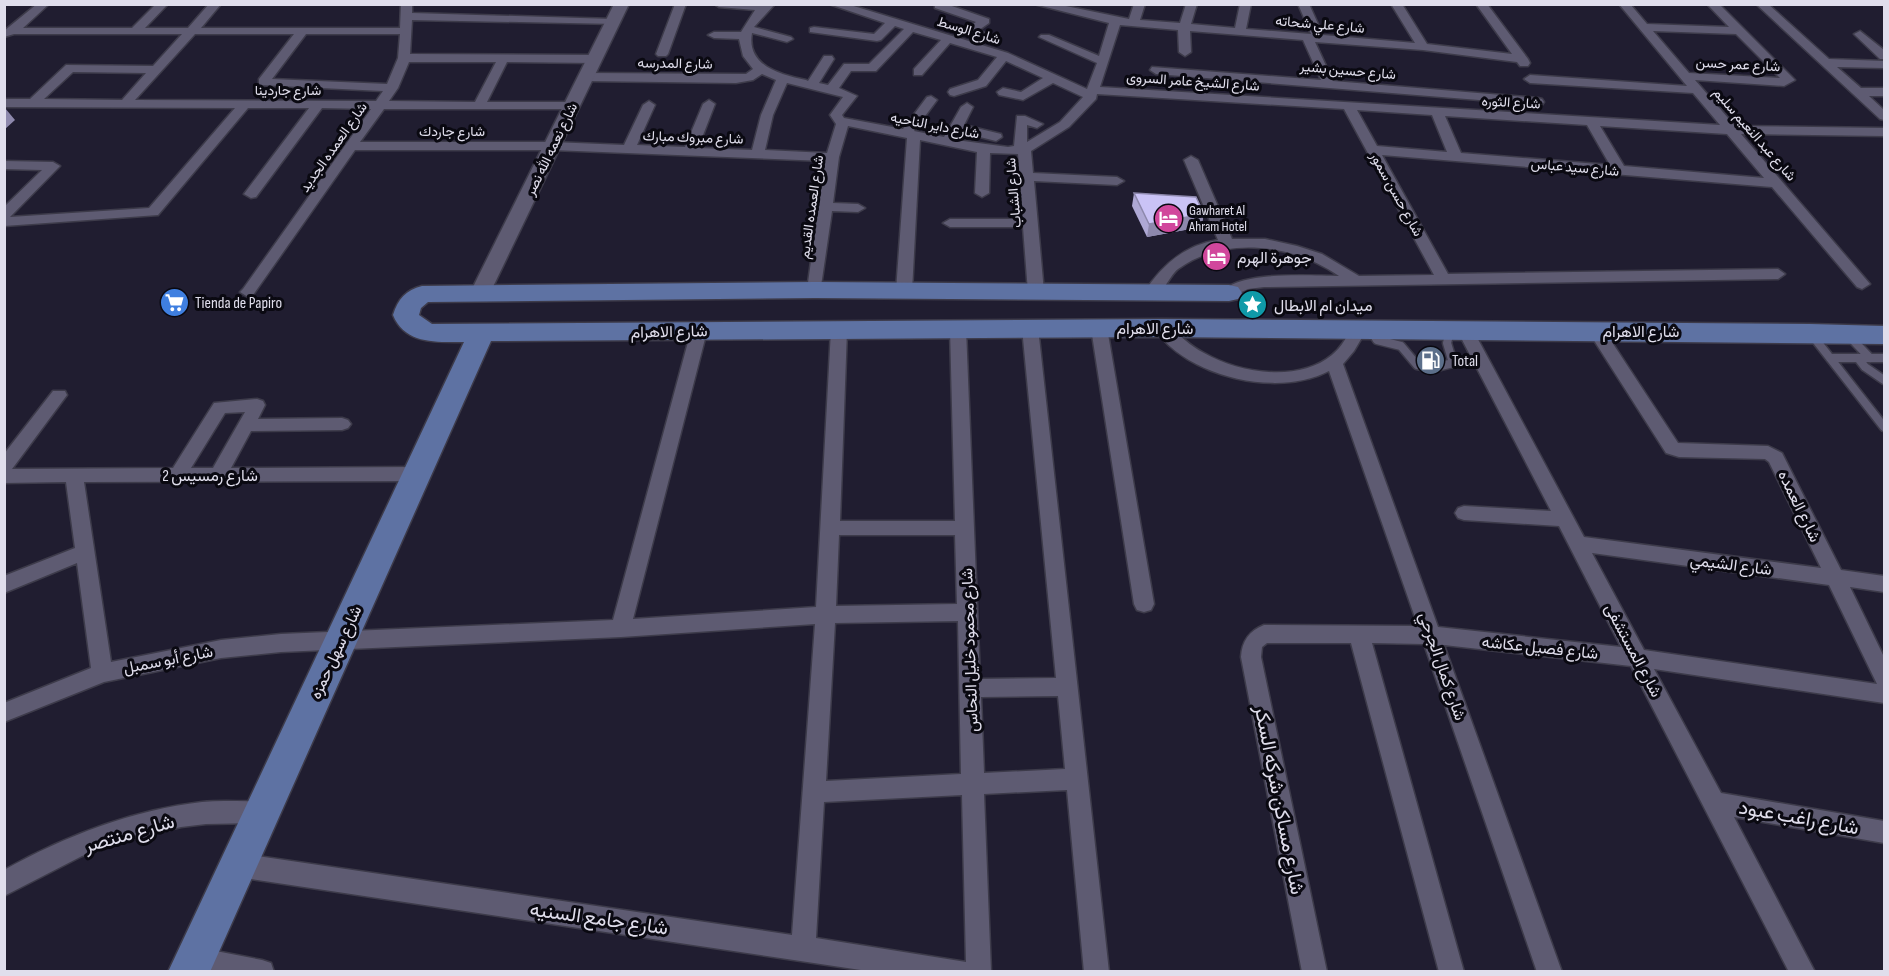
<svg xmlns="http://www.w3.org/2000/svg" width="1889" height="976" viewBox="0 0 1889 976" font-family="'Sofia Sans Condensed',Vazirmatn,sans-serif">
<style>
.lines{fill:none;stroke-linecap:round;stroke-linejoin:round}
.service-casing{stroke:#3d3b4a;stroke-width:11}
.minor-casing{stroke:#3d3b4a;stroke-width:3}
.tertiary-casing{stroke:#3d3b4a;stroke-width:3}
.primary-casing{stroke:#3d3b4a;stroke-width:3}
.service{stroke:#5e5b72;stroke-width:8}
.minor{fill:#5e5b72;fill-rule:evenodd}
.tertiary{fill:#5e5b72;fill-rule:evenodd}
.primary{fill:#5e72a3;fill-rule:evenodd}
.wall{fill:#aea8d4}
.shaded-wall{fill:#8d88ac}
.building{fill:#cac3f6;stroke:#8d88ac;stroke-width:1.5}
.labels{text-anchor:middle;stroke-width:6;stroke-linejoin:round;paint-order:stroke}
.far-street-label{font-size:14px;fill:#e0deec;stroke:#0a0911}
.far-poi-label{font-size:14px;fill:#e0deec;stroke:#0a0911;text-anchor:start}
.poi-label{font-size:16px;fill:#e0deec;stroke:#0a0911;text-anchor:start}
.street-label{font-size:16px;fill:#e0deec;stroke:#0a0911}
.near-street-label{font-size:20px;fill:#e0deec;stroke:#0a0911}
</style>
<rect width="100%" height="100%" fill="#201d30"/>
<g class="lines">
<defs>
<path id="service" d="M1370 329 1377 340 1401 346 1417 365 1433 368 1453 363 1447 343 1450 331
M1812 335 1884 427
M1849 336 1870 358
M1830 358H1884
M1858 358 1865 367 1884 380"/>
<path id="minor" d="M37 4H49L23 28H132L156 4H168L145 28H188L209 4H221L201 28H400L401 4H412V13L613 19 617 20V24L412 20 410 54 595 55 601 59 595 63 507 62 487 102H572L578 106 576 109H384L360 142H552L624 145 643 105 649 101 655 105 637 145 685 147 703 104 709 100 715 104 698 148 752 150 761 115 776 80 762 74 753 80 736 83 586 81 580 77 586 73 746 74 753 69 743 56 739 39 714 38 708 35 714 32H741L755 10 719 7 714 4H775L754 27 791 37 793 39 787 42 752 33C746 66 781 75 806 80L808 81 824 56H832L834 59 819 83 828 85 844 64H869L904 29 895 26 881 40 877 41 810 32V28L814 27 874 34 885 23 829 4H847L1008 53 1087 89 1097 63 1039 37 1041 35H1049L1099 56 1109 23 1034 4H1056L1129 19 1134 4H1145L1140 20 1180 23 1186 4H1197L1191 24 1235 28 1240 4H1251L1246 29 1311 34 1298 4H1309L1323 35 1415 43 1391 4H1402L1427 44 1512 54 1476 4H1487L1528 59 1530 63 1528 66H1520L1517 62 1423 50 1315 42 1333 81 1538 98 1542 99 1544 102 1542 105 1156 74 1150 70 1152 67 1321 80 1303 40 1190 31 1191 52 1185 56 1179 52 1178 30 1120 25 1100 87 1720 125 1693 93 1530 83 1524 79 1530 75 1687 86 1619 4H1630L1647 24 1729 27 1707 4H1719L1795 80 1784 86 1695 80 1735 126 1884 128V136L1741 134 1870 284 1862 289 1857 287 1772 187 1382 155 1448 274 1778 269 1785 274 1778 279 1264 287 1248 289 1229 298 1224 296 1221 293C1238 270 1312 276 1339 276 1293 244 1225 235 1178 269 1168 277 1163 296 1151 299L1143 294C1161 266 1184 245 1218 240L1184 160 1191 156 1198 160 1232 239H1265L1297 246 1322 254 1359 276 1434 275 1344 109 1097 94 1096 99 1069 127 1031 151 1033 173 1117 177 1124 181 1117 185 1034 181 1044 292 1036 297 1028 292 1023 227H950L943 223 950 219H1023L1018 154 990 153 989 193 982 197 975 193 977 152 920 140 912 291 904 296 896 291 907 138 848 126 839 157 833 203 858 204 865 208 858 212 832 211 820 293 815 295 807 290 825 161 552 150H355L253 295 248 297 240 292 243 289 371 109 322 108 256 197 251 198 244 194 309 108H248L158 215 4 226V207L42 170 4 169V161L53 162 60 166 10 217 149 208 235 108 4 107V99H30L66 65 153 66 182 34H14L4 37V31ZM1653 31 1736 34 1780 78 1689 73ZM913 32 941 40 914 69V75H922L950 43 997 57 978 80 950 89 948 92 950 95 954 96 986 86 1006 61 1043 78 1021 92 1003 88 997 92 999 95 1023 100 1053 83 1083 97 1060 122 1027 142V125L1037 128 1043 124 1025 116H1017L1014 146 1008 147 956 140 960 132 996 141 1002 137 1001 134 964 125 973 107 967 103 961 107 944 137 914 131 937 100 931 96 927 97 903 129 844 118 842 115 857 96 839 88 851 71H876ZM195 34H294L259 79V85L383 91 376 101 135 100ZM306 34H400L398 58 387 84 272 79ZM409 62H496L475 102 389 101 398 88ZM73 72 146 73 122 100 44 99ZM787 83 843 97 830 115 836 124 827 153 765 150 773 115ZM1357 110 1432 115 1447 152 1377 146ZM1445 116 1587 125 1610 165 1461 153ZM1600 126 1727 134 1764 178 1624 166Z
M675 4H686L668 54 666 56H658L656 54Z
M935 4H946L989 19V23L979 30 995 38 989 41 967 32V28L976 22 935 8Z
M1756 4H1768L1829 59 1884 61V68L1837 67 1861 88H1884V96H1869L1884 110V120L1880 119Z
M1860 31 1884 50V59H1880L1856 36 1854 34Z
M1030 323 1036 324 1038 328 1109 972H1084L1067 790 984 794 991 972H874L237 877 229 873 225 865 229 857 237 853 792 935 815 624 621 637 281 652 221 658 104 682 4 722V703L91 668 77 563 4 593V576L75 548 66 482 4 483V454L53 391H65L67 395 12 469 173 468 214 403 257 399 263 401 265 405 258 419 342 418 348 420 351 424 348 428 342 430 251 431 231 468 416 467 422 469 425 474 422 479 416 481 84 482 111 662 221 640 281 634 613 620 691 331 693 327H705L707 331 633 619 816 607 831 330 833 326H845L847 330 840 521H955L950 329 952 325H964L966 329 980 679 1056 678 1022 328 1024 324ZM245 412 213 468H191L225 413ZM839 535H955L957 604 836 606ZM958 621 961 774 826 781 835 623ZM1058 696 1065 769 984 773 981 697ZM962 795 966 962 816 938 824 802Z
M1099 323 1105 324 1107 328 1154 604 1151 610 1144 612 1137 610 1134 604 1091 328 1093 324Z
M1162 323 1168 324C1179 335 1190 346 1204 353 1239 373 1298 383 1332 355 1342 347 1347 336 1353 325H1365L1367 329 1354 351 1343 364 1438 627 1621 647 1559 526 1464 520 1458 518 1455 513 1458 508 1464 506 1551 511 1457 330 1459 326H1471L1473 330 1584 537 1821 568 1769 462 1765 459 1679 457 1666 453 1588 331 1590 327H1602L1678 443 1768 446 1782 453 1841 570 1884 576V592L1850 587 1884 657V703L1654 669 1721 793 1884 821V843L1734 817 1815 972H1789L1631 666 1444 645 1562 972H1537L1424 644 1372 643 1464 972H1439L1351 643H1267L1262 647 1261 657 1327 972H1302L1241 657C1242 641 1249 631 1264 625L1418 626 1329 371C1278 398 1186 377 1154 328L1156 324ZM1592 553 1829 585 1877 684 1644 650Z
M262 801 270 804 273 812 270 820 262 823 206 824 181 827 128 840 82 856 4 896V870C65 836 133 810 202 802 222 800 242 802 262 801Z
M195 947 262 960 271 963 274 972 195 971 186 968 183 959 186 950Z"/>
<path id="tertiary" d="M614 4H629L490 293 487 298 480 300 473 298 470 293Z"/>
<path id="primary" d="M815 282 1229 285 1238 287 1242 293 1238 299 1229 301 815 298 428 302 421 308 419 315 432 324 1162 319 1810 324 1884 326V344L1162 337 491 341 210 972H168L464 342C438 342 405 345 393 315 398 299 406 290 422 286Z"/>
</defs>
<use href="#service" class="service-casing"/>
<use href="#minor" class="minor-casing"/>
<use href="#tertiary" class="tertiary-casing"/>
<use href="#primary" class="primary-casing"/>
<use href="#service" class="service"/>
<use href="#minor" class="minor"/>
<use href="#tertiary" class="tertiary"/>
<use href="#primary" class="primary"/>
</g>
<path class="wall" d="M1134 193 1204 214 1201 227 1147 237 1132 206Z"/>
<path class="shaded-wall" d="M4 108H5L15 120 4 130Z
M1204 214 1201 227 1147 237 1149 224Z"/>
<path class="building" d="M1134 193 1196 197 1204 214 1149 224Z"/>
<defs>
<symbol id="hotel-disc" viewBox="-11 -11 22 22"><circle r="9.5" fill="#d1479c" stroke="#0a0911"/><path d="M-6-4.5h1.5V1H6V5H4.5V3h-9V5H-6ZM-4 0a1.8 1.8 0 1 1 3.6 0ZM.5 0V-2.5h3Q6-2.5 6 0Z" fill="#fff"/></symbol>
<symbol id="supermarket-disc" viewBox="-11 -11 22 22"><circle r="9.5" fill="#3f7fe0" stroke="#0a0911"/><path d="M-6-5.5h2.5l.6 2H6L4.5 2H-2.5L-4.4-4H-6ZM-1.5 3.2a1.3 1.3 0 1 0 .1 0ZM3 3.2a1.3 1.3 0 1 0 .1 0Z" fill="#fff"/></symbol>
<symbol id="sight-disc" viewBox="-11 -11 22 22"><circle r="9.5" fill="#0f9aa8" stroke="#0a0911"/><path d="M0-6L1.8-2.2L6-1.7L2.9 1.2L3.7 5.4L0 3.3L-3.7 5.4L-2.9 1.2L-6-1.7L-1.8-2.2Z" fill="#fff"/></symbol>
<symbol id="fuel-disc" viewBox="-11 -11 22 22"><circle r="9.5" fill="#5c6f8a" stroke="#0a0911"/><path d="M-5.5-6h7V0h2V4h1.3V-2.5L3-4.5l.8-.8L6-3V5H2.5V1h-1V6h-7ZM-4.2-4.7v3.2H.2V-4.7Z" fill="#fff"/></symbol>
</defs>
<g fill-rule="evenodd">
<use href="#hotel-disc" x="1152" y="202" width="33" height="33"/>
<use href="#hotel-disc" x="1200" y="240" width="33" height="33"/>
<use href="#supermarket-disc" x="158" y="286" width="33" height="33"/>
<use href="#sight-disc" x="1236" y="288" width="33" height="33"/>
<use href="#fuel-disc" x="1414" y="344" width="33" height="33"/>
</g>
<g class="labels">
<g class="far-street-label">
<text transform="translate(1320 24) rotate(5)" y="5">شارع علي شحاته</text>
<text transform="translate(969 30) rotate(17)" y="5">شارع الوسط</text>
<text transform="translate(675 63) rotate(1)" y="5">شارع المدرسه</text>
<text transform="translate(1738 64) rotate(3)" y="5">شارع عمر حسن</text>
<text transform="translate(1348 70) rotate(5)" y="5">شارع حسين بشير</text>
<text transform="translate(1193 81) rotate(4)" y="5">شارع الشيخ عامر السروى</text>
<text x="288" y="95">شارع جاردينا</text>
<text transform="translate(1511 102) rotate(3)" y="5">شارع الثوره</text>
<text transform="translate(935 125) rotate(11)" y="5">شارع داير الناحيه</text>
<text x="452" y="136">شارع جاردك</text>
<text transform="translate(1755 134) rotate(49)" y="5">شارع عبد النعيم سليم</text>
<text transform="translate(693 137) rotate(2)" y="5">شارع مبروك مبارك</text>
<text transform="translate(333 147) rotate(-55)" y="5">شارع العمده الجديد</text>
<text transform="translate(551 149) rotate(-64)" y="5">شارع نعمه الله نصر</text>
<text transform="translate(1575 167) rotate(5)" y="5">شارع سيد عباس</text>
<text transform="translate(1013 193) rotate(-95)" y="5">شارع الشباب</text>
<text transform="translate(1397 194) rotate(61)" y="5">شارع حسن سمور</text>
<text transform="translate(811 207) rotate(-82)" y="5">شارع العمده القديم</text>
</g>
<g class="far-poi-label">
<text x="1189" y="215">Gawharet Al<tspan x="1189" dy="16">Ahram Hotel</tspan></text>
</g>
<g class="poi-label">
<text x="1237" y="263">جوهرة الهرم</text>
<text x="195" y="308">Tienda de Papiro</text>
<text x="1274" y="311">ميدان ام الابطال</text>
<text x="1452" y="366">Total</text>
</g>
<g class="street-label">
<text x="1155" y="334">شارع الاهرام</text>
<text transform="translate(669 331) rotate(-1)" y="6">شارع الاهرام</text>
<text x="1641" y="337">شارع الاهرام</text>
<text x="210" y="481">شارع رمسيس 2</text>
<text transform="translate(1800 506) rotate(64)" y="6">شارع العمده</text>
<text transform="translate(1731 564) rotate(7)" y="6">شارع الشيمي</text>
<text transform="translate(1540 647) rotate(6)" y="6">شارع فصيل عكاشه</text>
<text transform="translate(969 650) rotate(-92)" y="6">شارع محمود خليل النحاس</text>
<text transform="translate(1634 650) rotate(62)" y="6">شارع المستشفى</text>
<text transform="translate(335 652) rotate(-65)" y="6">شارع سهل حمزه</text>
<text transform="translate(168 659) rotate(-11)" y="6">شارع أبو سمبل</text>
<text transform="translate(1443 666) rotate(71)" y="6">شارع كمال الجرحي</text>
</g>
<g class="near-street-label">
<text transform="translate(1280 800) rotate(79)" y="7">شارع مساكن شركه السكر</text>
<text transform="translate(1799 817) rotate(10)" y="7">شارع راغب عبود</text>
<text transform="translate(129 833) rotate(-16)" y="7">شارع منتصر</text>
<text transform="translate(599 918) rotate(8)" y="7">شارع جامع السنيه</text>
</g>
</g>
<rect width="1889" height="976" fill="none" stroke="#e0deec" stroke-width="12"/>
</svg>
